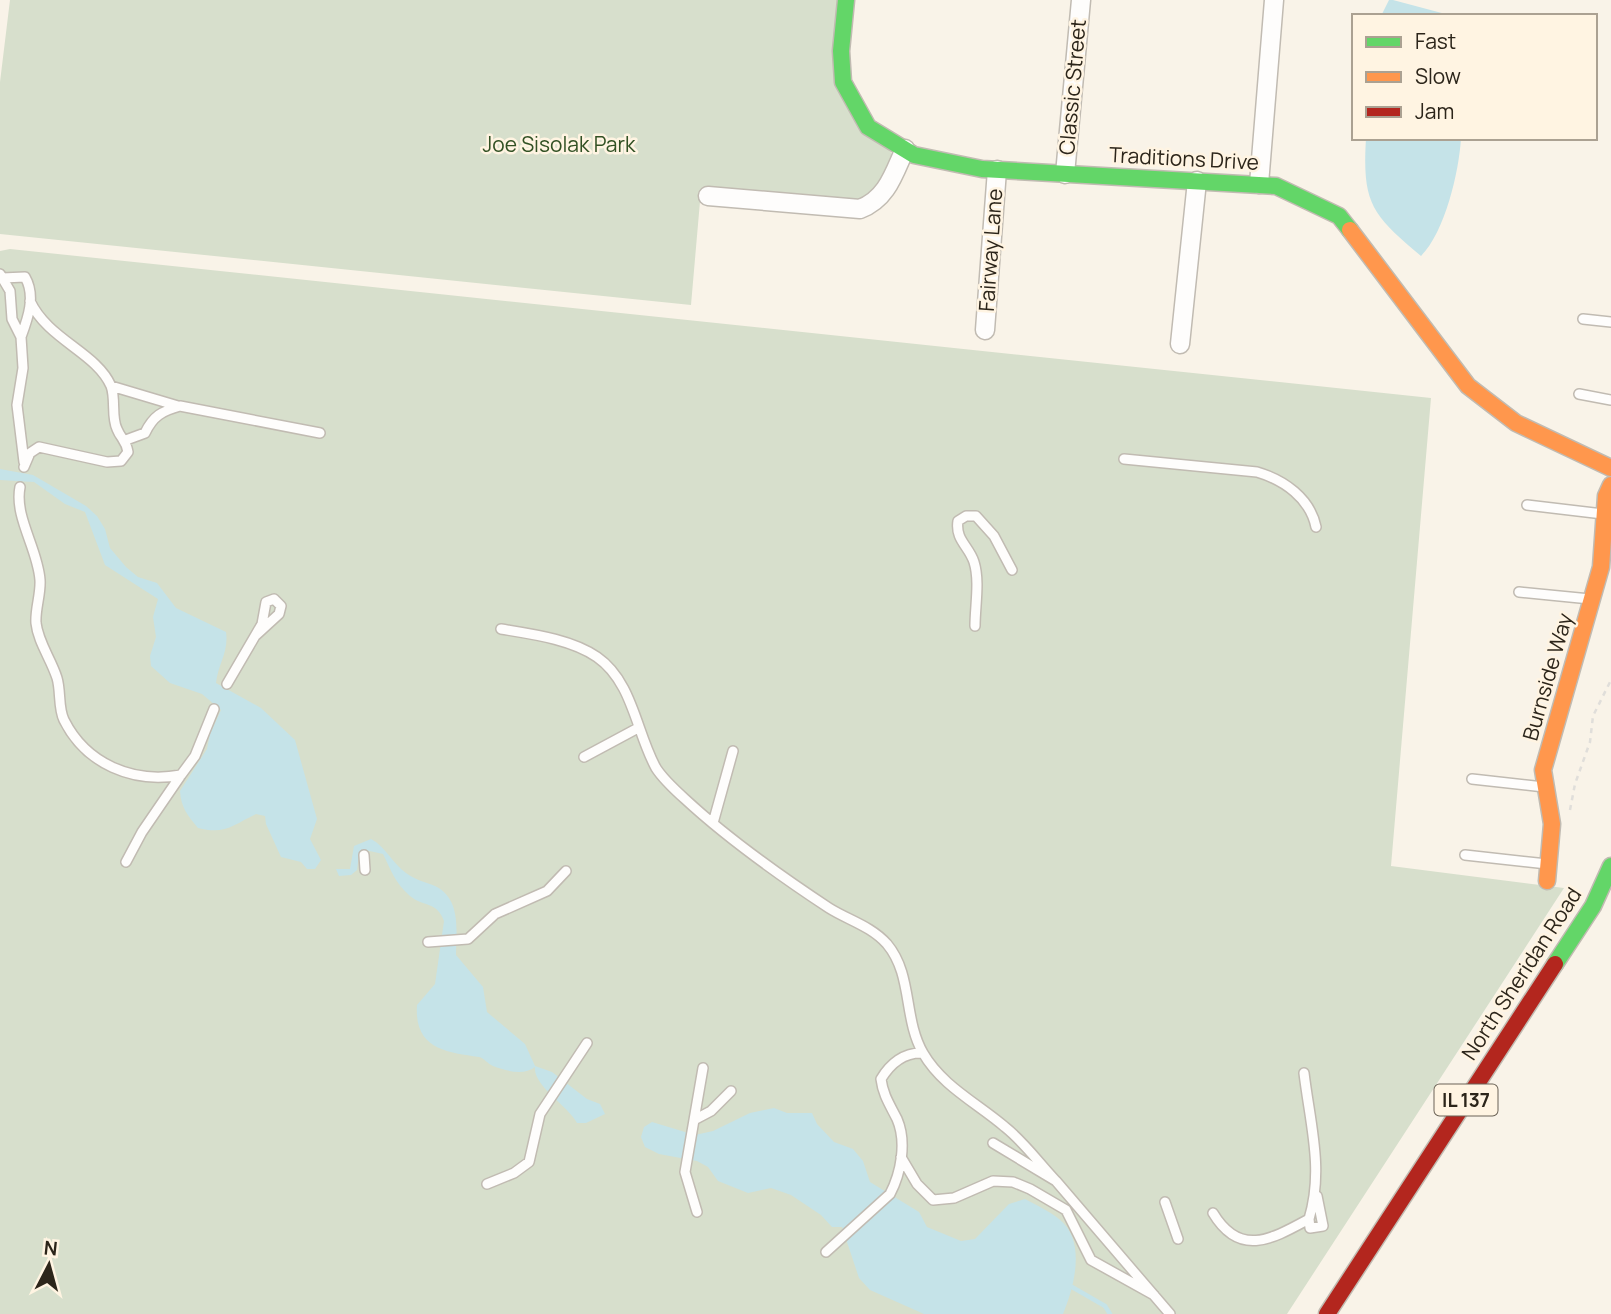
<svg xmlns="http://www.w3.org/2000/svg" width="1611" height="1314" viewBox="0 0 1611 1314" font-family="Manrope,sans-serif">
<style>
.green{fill:#d7dfcc}
.water{fill:#c5e3e8}
.lines{fill:none;stroke-linecap:round;stroke-linejoin:round}
.stream{stroke:#c5e3e8;stroke-width:4.5}
.lane-casing{stroke:#c1bbb2;stroke-width:12}
.street-casing{stroke:#c1bbb2;stroke-width:21}
.fast-casing{stroke:#c1bbb2;stroke-width:19}
.slow-casing{stroke:#c1bbb2;stroke-width:19}
.jam-casing{stroke:#c1bbb2;stroke-width:19}
.path{stroke:#e0deda;stroke-width:2.5;stroke-dasharray:5 5;stroke-linecap:butt}
.lane{stroke:#fefdfc;stroke-width:9}
.street{stroke:#fefdfc;stroke-width:18}
.fast{stroke:#63d668;stroke-width:16}
.slow{stroke:#ff974d;stroke-width:16}
.jam{stroke:#b3261e;stroke-width:16}
.labels{text-anchor:middle;stroke-width:5;stroke-linejoin:round;paint-order:stroke}
.shield{fill:#fff4e2;stroke:#6b6356;stroke-width:2}
.shield-label{font-size:19px;font-weight:bold;fill:#2c251a}
.street-label{font-size:21px;fill:#2c251a;stroke:#fff4e2}
.park-label{font-size:21px;fill:#325124;stroke:#fff4e2}
</style>
<rect width="100%" height="100%" fill="#f9f3e8"/>
<path class="green" d="M10 0H837L841 89 892 154C894 182 868 199 844 204L701 190 691 305 0 234V82Z
M10 249 1431 398 1391 866 1564 888 1287 1314H0V251Z"/>
<path class="water" d="M1389 0H1393L1453 16H1381Z
M1366 138H1461C1459 172 1445 232 1421 256 1372 215 1362 204 1366 138Z
M0 469 33 475 86 506 97 516 105 529 110 548 126 567 138 577 157 583 176 608 226 632C229 652 218 664 216 683L261 708 295 740 317 819 310 839 321 860 315 869H307L301 862 281 857 266 824 265 816 256 814C233 825 225 835 198 828 187 815 181 807 180 791L207 749 210 734 221 710 202 694 170 683 151 666 150 656 156 637 153 617 158 599 105 565 85 512 65 504 34 482 0 480Z
M371 839C386 847 392 863 406 873 416 880 425 882 435 886 462 899 456 932 456 955L483 987 487 1012 525 1044 535 1066 552 1072 587 1099 600 1104 605 1114 586 1123H577C567 1105 533 1086 535 1067 524 1076 506 1071 493 1066 488 1064 484 1058 479 1057 446 1052 414 1049 417 1005L435 984 444 921C437 901 423 907 410 896 395 883 391 870 383 854L365 850 359 854 357 870 351 875 339 876 336 869H350L354 846Z
M774 1108 787 1113H812L817 1124 834 1142 853 1149 863 1161 870 1182 919 1212 927 1227 961 1241 975 1239 1009 1204 1025 1199C1036 1205 1049 1211 1059 1219 1087 1241 1074 1287 1063 1314H924L870 1290 859 1278 842 1227H832L821 1215 791 1195 771 1188 748 1193 718 1181 708 1167 697 1161 659 1154 645 1147 641 1137 644 1127 652 1122 695 1135 713 1131 750 1113Z"/>
<g class="lines">
<path class="stream" d="M1072 1287 1105 1306 1110 1314"/>
<defs>
<path id="lane" d="M0 274 10 291 12 319 21 337 23 368 17 405 24 462
M2 278 25 277C36 296 28 318 21 337
M1583 319 1611 322
M111 386 178 406
M1579 394 1611 400
M126 440 145 433C153 416 162 411 180 406L320 433
M1124 459 1257 472C1284 480 1310 498 1316 527
M24 467 30 453 39 447 107 462 121 461 128 452C126 440 121 439 117 429 111 417 116 399 111 386 96 352 48 340 30 301
M20 487C14 517 38 549 40 580 41 594 35 609 36 623 38 642 51 659 57 678 61 691 58 708 64 720 86 764 133 784 181 775L195 756 214 709
M1527 505 1603 514
M1519 592 1590 599
M975 626C975 606 980 581 974 562 969 546 955 540 958 521L966 516H976L994 536 1012 570
M501 629C531 634 571 639 597 657 633 682 636 732 656 768 663 779 675 790 685 799 726 837 782 877 829 908 848 920 871 926 887 944 913 975 903 1018 923 1053 942 1086 977 1103 1005 1127 1024 1142 1039 1163 1056 1181
M227 684 255 636 279 614 281 606 274 599 266 602 262 624 255 636
M584 757 638 728
M1472 779 1544 787
M713 823 733 751
M364 855 365 870
M1465 855 1547 864
M126 862 142 832 181 775
M428 942 468 939 495 914 547 891 566 871
M694 1120 711 1111 731 1091
M993 1143 1056 1181 1170 1314
M901 1157 917 1184 933 1200 954 1198 993 1181 1013 1182 1030 1189 1066 1210 1091 1260 1154 1295
M487 1184 514 1173 529 1162 540 1114 587 1043
M1165 1202 1178 1239
M697 1212 685 1172 703 1068
M1213 1213C1240 1258 1272 1239 1309 1219 1324 1170 1310 1123 1304 1073
M1309 1219 1310 1228 1323 1226 1317 1196
M826 1252 890 1194C901 1173 907 1142 897 1119 890 1105 883 1095 881 1079 890 1064 904 1052 923 1053"/>
<path id="street" d="M1065 174 1081 0
M1259 184 1274 0
M708 196 860 209C887 199 894 173 905 149
M985 330 997 170
M1180 344 1197 181"/>
<path id="fast" d="M846 0 841 51 843 82 868 127 914 155 982 169 1276 186 1339 216 1350 230
M1555 964 1593 906 1611 866"/>
<path id="slow" d="M1350 230 1468 386 1516 423 1611 468
M1547 881 1552 824 1543 770 1601 567 1606 496 1611 485"/>
<path id="jam" d="M1327 1314 1555 964"/>
</defs>
<use href="#lane" class="lane-casing"/>
<use href="#street" class="street-casing"/>
<use href="#fast" class="fast-casing"/>
<use href="#slow" class="slow-casing"/>
<use href="#jam" class="jam-casing"/>
<path class="path" d="M1570 810 1575 784 1590 742 1593 716 1611 680"/>
<use href="#lane" class="lane"/>
<use href="#street" class="street"/>
<use href="#fast" class="fast"/>
<use href="#slow" class="slow"/>
<use href="#jam" class="jam"/>
</g>
<g class="labels">
<rect class="shield" x="1434.5" y="1084.5" width="63" height="31" rx="5"/>
<g class="shield-label">
<text x="1466" y="1107">IL 137</text>
</g>
<g class="street-label">
<text transform="translate(1073 87) rotate(-85)" y="7">Classic Street</text>
<text transform="translate(1184 159) rotate(3)" y="7">Traditions Drive</text>
<text transform="translate(991 250) rotate(-86)" y="7">Fairway Lane</text>
<text transform="translate(1548 677) rotate(-74)" y="7">Burnside Way</text>
<text transform="translate(1522 974) rotate(-57)" y="7">North Sheridan Road</text>
</g>
<g class="park-label">
<text x="559" y="152">Joe Sisolak Park</text>
</g>
</g>
<rect x="1352" y="14" width="245" height="126" fill="#fff4e2" stroke="#aba192" stroke-width="2"/>
<rect x="1366" y="37" width="35" height="10" fill="#63d668" stroke="#aba192" stroke-width="2"/>
<text x="1415" y="49" font-size="21" fill="#2c251a">Fast</text>
<rect x="1366" y="72" width="35" height="10" fill="#ff974d" stroke="#aba192" stroke-width="2"/>
<text x="1415" y="84" font-size="21" fill="#2c251a">Slow</text>
<rect x="1366" y="107" width="35" height="10" fill="#b3261e" stroke="#aba192" stroke-width="2"/>
<text x="1415" y="119" font-size="21" fill="#2c251a">Jam</text>
<g transform="translate(49 1265) rotate(6)" stroke="#fff4e2" stroke-width="5" paint-order="stroke">
<path d="M0-5L12 26L0 18L-12 26Z" fill="#2c251a"/>
<text y="-10" font-size="19" font-weight="bold" text-anchor="middle" fill="#2c251a">N</text>
</g>
</svg>
